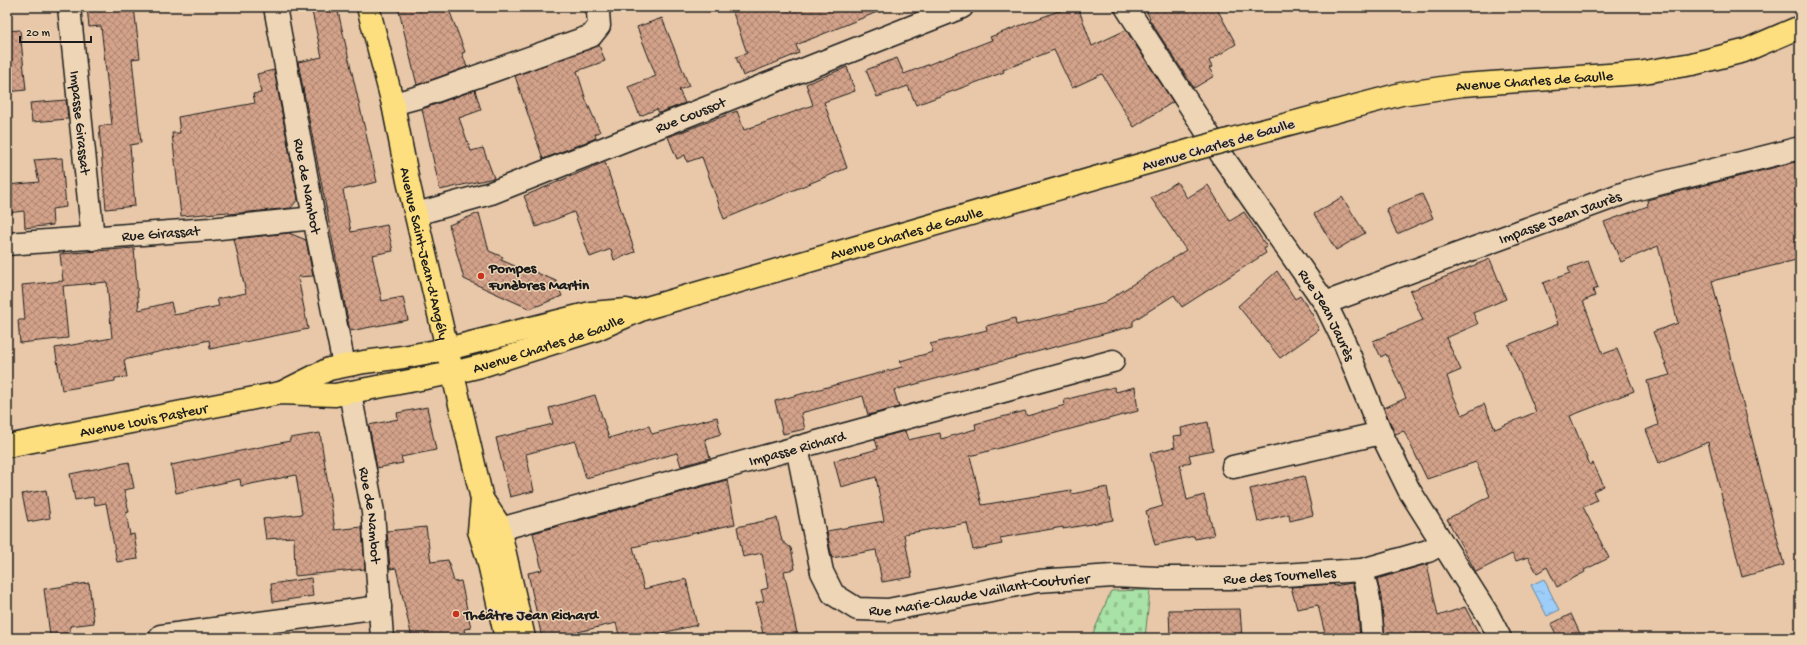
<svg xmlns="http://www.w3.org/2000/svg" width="1807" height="645" viewBox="0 0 1807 645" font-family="'Gochi Hand',sans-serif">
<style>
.cemetery{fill:url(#cemetery-stones);stroke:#627f61}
.water{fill:url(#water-ripples);stroke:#6986a1}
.building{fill:url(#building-cross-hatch);stroke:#1c1c1c}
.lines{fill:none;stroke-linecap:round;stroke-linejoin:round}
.minor-casing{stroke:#1c1c1c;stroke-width:25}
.major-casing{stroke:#1c1c1c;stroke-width:25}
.minor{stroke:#edd5b5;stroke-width:22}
.major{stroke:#fddf80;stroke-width:22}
.major-bridge-casing{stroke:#1c1c1c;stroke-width:25;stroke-linecap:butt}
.major-bridge{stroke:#fddf80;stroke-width:22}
.poi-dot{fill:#c8321e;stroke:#edd5b5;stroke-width:1.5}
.labels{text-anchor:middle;stroke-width:3;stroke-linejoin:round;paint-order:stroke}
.street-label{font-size:15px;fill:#1c1c1c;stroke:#edd5b5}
.poi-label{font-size:15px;font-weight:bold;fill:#1c1c1c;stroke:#edd5b5;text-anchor:start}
</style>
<defs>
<pattern id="cemetery-stones" width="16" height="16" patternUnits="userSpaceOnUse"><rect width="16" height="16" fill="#a9e2a6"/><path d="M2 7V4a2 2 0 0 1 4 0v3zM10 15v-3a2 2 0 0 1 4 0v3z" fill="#91c18e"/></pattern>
<pattern id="water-ripples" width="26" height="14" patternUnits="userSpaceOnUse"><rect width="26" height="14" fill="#9dcdf9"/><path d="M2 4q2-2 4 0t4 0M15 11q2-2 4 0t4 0" fill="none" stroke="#87afd5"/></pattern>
<pattern id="building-cross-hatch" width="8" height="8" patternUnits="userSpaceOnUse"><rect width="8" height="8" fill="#d3a289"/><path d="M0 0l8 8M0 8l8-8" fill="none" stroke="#aa836f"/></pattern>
</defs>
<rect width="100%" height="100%" fill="#e8c8a9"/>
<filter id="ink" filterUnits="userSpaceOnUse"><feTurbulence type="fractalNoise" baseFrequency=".025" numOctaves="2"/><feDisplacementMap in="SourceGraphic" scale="8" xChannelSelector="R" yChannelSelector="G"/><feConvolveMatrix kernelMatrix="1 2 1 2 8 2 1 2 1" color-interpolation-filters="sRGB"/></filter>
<g filter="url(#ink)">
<path class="cemetery" d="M1150 590 1145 638H1091L1111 591Z"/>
<path class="water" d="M1544 579 1559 610 1547 616 1531 585Z"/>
<path class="building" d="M87 7H134L140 58 132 59 141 143 130 145 135 206 106 209 99 126 112 125 101 26 89 27Z
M311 7H337L377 182 343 190 351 232 387 225 393 251 372 255 382 301 403 297 408 320 350 331 298 62 322 57Z
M398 7H448L465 52 462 53 467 67 417 85Z
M731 7H887V8L796 45 799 53 743 76 736 57 747 53Z
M1069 7H1078L1092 46 1126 30 1173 102 1134 127 1102 74 1072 88 1054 50 1003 70 1004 72 916 105 908 86 877 97 866 70 897 58 904 74 992 40 990 37Z
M1144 7H1216L1236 44 1209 61 1212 67 1209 68 1214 76 1194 88 1149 19 1150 18Z
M662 18 689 86 679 90 685 103 659 113 657 109 640 116 628 87 656 76 637 27Z
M20 30 26 90 7 92V31Z
M599 45 605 61 577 71 586 100 600 132 595 134 596 138 543 159 515 76Z
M847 67 855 91 824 102 847 168 724 219 702 157 687 162 685 155 677 159 668 137 737 111 744 130 813 105 806 84Z
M274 70 298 199 291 208 229 214 228 212 181 216 172 133H180L178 117 255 103 253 94 261 93 257 74Z
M475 90 481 110 459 118 471 151 483 148 494 178 440 190 422 109Z
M66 100 68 119 32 122 30 103Z
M62 158 66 207 52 209 53 225 25 228 24 211 7 213V185L39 182 34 160Z
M1800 161V259L1712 281 1784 565 1742 577 1708 442 1659 463 1646 430 1658 425 1647 381 1670 375 1653 332 1678 323 1658 246 1621 262 1604 222 1648 206 1647 200Z
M605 162 635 252 614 260 611 249 590 257 574 212 536 227 524 196Z
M1177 182 1187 198 1208 185 1230 221 1244 212 1267 247 1264 249 1266 253 1182 307 1174 295 1133 321V326L894 390 899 407 868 415 863 396 801 413 805 429 783 434 775 401 902 367 900 361 933 352 930 344 987 330 986 326 1015 318 1016 325 1102 304 1186 250 1151 198Z
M1422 194 1433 218 1397 234 1386 209Z
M1342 197 1365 233 1336 250 1314 214Z
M479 213 489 251 503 257 501 260 531 273 535 272 556 281 562 296 530 309 464 279 449 225Z
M289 233 306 240 313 276 298 277 308 329 210 349 209 340 124 360 127 377 115 378V381L62 390 55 348 112 338 107 282 63 286 68 338 20 343 18 320H25L22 285 63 281 60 254 134 248 139 310 171 302 174 315 219 306 217 299 246 293 234 239Z
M1490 259 1506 299 1473 313 1478 324 1446 338 1461 370 1447 376 1453 395 1462 415 1484 404 1495 429 1536 412 1508 345 1558 324 1543 283 1570 273 1568 268 1588 261 1598 288 1593 290 1595 296 1583 301 1603 354 1617 349 1634 391 1570 416 1590 465 1593 463 1604 486 1593 491 1597 500 1583 507 1609 558 1584 570 1585 572 1557 587 1547 567 1537 573 1528 557 1516 561 1512 554 1476 572 1447 519 1490 496 1476 462 1427 479 1404 431 1395 434 1384 408 1406 398 1386 354 1381 357 1373 341 1423 320 1410 291Z
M1277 271 1295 299 1300 296 1312 314 1319 330 1280 358 1238 306Z
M1114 387 1116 392 1135 387 1138 411 970 456 982 505 1071 490 1072 494 1107 487 1113 520 1063 529V527L1000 538 1002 544 973 550 967 523 904 534 912 577 882 582 876 550 832 558 827 531 884 521 876 477 841 487 834 461 878 449 875 439 905 431 908 440 940 433 941 439 976 429 975 424 1025 411 1027 416 1065 405 1064 400Z
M595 395 609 438 649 426 652 434 717 417 721 434 705 439 710 458 681 466 677 453 586 478 575 441 526 454 534 491 510 497 496 438 553 424 549 408Z
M427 407 436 450 401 457 403 463 377 468 369 425 398 419 397 413Z
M1208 422 1213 450 1189 455 1191 462 1180 465 1187 500 1204 495 1214 535 1195 539 1194 536 1155 545 1146 511 1163 506 1150 453 1175 447 1173 436 1182 435 1181 428Z
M320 433 335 530 362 527 365 569 295 576 294 537 266 539 263 519 302 514 296 475 241 486 240 479 176 493 171 465 290 441V438Z
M129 462 134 488 124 490 129 512 126 513 130 535 134 534 138 559 117 562 106 503 95 505 93 497 75 500 70 474Z
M1304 476 1313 515 1290 521 1289 514 1258 522 1250 489Z
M727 480 735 524 633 547 644 589 686 579 697 625 640 638H620L616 623 578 632 579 638H542L528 573 542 570 533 533Z
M46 490 50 518 28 522 22 494Z
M777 518 782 541 791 548 795 569 784 571 798 638H764L756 603 764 601 761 590 768 588 762 553 743 557 737 527Z
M426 527 431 562 448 560 454 582 461 581 471 628 464 629 466 638H412L396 568 390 569 387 531Z
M1427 564 1438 616 1465 607 1481 638H1385L1381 598 1377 579Z
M311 578 313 596 273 602 271 584Z
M89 583 94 623 70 626V633L50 635 44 589Z
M1352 583 1357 601 1360 638H1326L1318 605 1297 609 1291 587 1334 584V586Z
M1240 609 1242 638H1170L1169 610Z
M1571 614 1582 638H1558L1551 624Z"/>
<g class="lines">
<defs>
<g id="minor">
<path id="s1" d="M69 7 93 239"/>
<path id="s2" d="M275 7 314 218 344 365"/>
<path id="s3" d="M1126 7 1225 160 1325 303 1345 344 1381 433 1409 490 1488 615 1500 638"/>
<path d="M393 104 419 97 591 36 599 26 598 12 596 7"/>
<path id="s4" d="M416 214 491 193 962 7"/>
<path id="s5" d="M7 244 210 229 314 218"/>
<path id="s6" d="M1325 303 1630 191 1800 148"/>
<path id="s7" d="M350 393 373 512 382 638"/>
<path id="s8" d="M797 447 822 572 833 594 857 609 888 610 1037 581 1113 576 1157 578H1235L1362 570 1428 551 1441 544"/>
<path d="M1233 467 1381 433"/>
<path id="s9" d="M483 538 500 529 1113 361"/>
<path d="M1362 570 1369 599 1373 638"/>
<path d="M161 636 380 607"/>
</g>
<g id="major">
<path id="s10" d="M368 7 393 104 408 181 482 499 479 531 488 559 506 638"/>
<path id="s11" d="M1232 139 1401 94 1462 85 1638 73 1692 64 1744 51 1800 27"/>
<path d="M283 392 329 369 364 362 403 357 447 349 591 313 627 310"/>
<path id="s12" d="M7 446 280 393 335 395 452 373 481 366 597 329 643 309 1195 149"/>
<path d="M482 499 498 523 524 638"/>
</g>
</defs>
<use href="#minor" class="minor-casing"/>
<use href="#major" class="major-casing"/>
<use href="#minor" class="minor"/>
<use href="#major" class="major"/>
<defs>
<path id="major-bridge" d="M1195 149 1232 139"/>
</defs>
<use href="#major-bridge" class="major-bridge-casing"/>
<use href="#major-bridge" class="major-bridge"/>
</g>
</g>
<g class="poi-dot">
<circle cx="481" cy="276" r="4"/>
<circle cx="456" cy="614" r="4"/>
</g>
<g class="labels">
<g class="street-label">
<text dy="5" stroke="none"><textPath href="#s11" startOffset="309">Avenue Charles de Gaulle</textPath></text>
<text dy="5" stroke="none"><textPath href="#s4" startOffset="292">Rue Coussot</textPath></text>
<text dy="5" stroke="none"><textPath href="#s1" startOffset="116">Impasse Girassat</textPath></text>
<text transform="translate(1218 144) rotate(-16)" y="5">Avenue Charles de Gaulle</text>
<text dy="5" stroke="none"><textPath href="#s2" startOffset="182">Rue de Nambot</textPath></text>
<text dy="5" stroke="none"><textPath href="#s6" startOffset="250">Impasse Jean Jaurès</textPath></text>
<text dy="5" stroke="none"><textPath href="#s5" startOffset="154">Rue Girassat</textPath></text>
<text dy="5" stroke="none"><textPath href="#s12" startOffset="928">Avenue Charles de Gaulle</textPath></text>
<text dy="5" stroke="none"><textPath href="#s10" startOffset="253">Avenue Saint-Jean-d'Angély</textPath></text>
<text dy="5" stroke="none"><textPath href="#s3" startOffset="368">Rue Jean Jaurès</textPath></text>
<text dy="5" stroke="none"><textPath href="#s12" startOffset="553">Avenue Charles de Gaulle</textPath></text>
<text dy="5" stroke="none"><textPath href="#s12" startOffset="139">Avenue Louis Pasteur</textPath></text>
<text dy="5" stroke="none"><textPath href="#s9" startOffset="327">Impasse Richard</textPath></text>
<text dy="5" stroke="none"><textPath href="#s7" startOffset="124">Rue de Nambot</textPath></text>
<text dy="5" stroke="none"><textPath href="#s8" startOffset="606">Rue des Tournelles</textPath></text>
<text dy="5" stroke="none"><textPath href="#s8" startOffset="304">Rue Marie-Claude Vaillant-Couturier</textPath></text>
</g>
<g class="poi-label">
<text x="489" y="272">Pompes<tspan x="489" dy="17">Funèbres Martin</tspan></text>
<text x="464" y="619">Théâtre Jean Richard</text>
</g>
</g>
<rect width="1807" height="645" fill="none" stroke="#edd5b5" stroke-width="24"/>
<rect x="12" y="12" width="1783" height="621" fill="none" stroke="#1c1c1c" stroke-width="1.5" filter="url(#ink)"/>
<path d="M20 36v6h71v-6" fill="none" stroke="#1c1c1c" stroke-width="2"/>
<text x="26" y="36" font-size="12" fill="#1c1c1c" stroke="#edd5b5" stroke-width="3" paint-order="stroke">20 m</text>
</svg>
